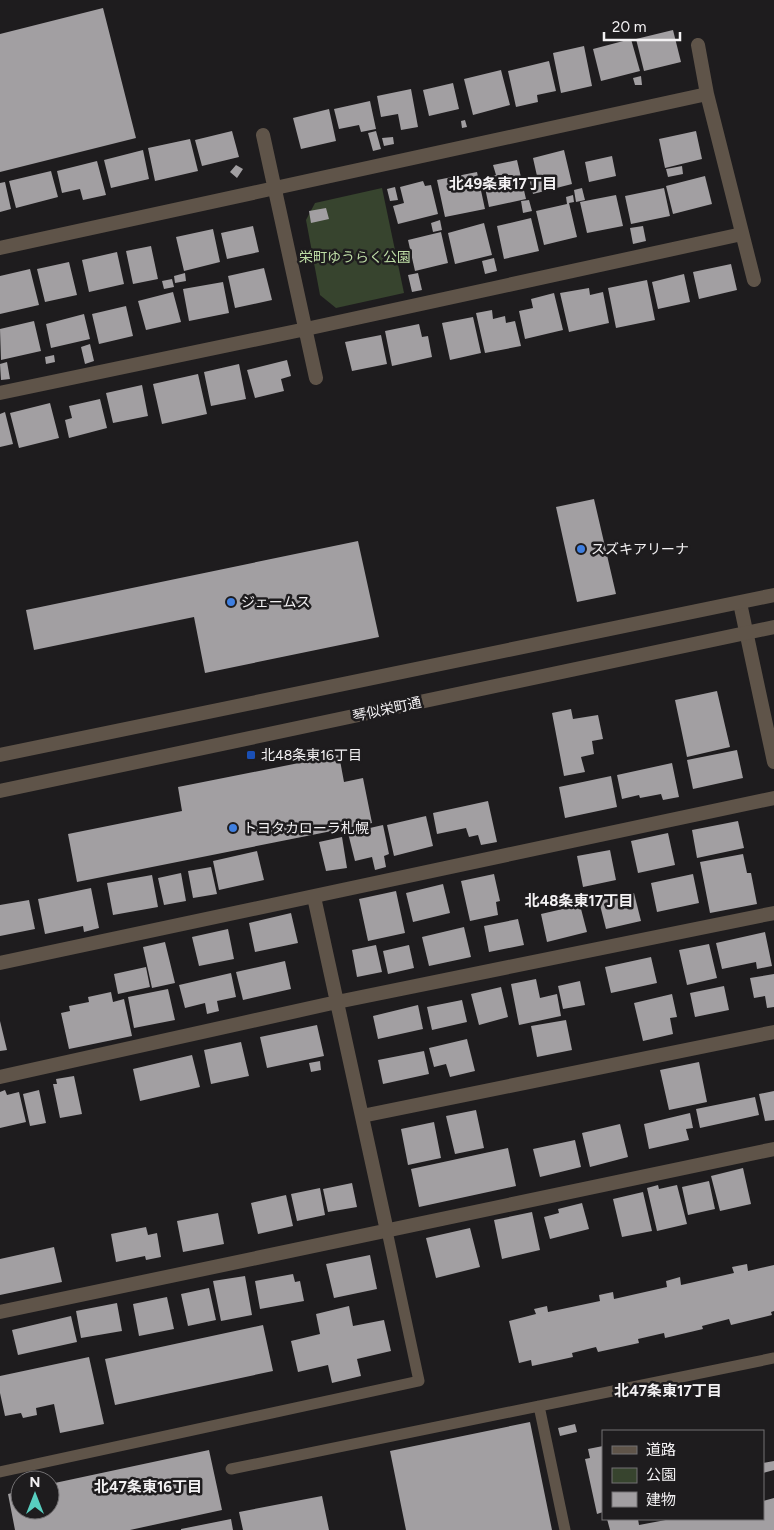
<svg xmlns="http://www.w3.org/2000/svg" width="774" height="1530" viewBox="0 0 774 1530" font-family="Figtree,'Noto Sans JP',sans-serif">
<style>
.green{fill:#37442e}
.building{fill:#a29fa2}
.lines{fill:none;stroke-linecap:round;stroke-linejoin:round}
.service{stroke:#5f5449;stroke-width:11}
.minor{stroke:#5f5449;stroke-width:14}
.tertiary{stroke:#5f5449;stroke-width:14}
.shop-dot{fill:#3f7fe0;stroke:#1e1c1e;stroke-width:2}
.transit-dot{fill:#1a4fb4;stroke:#1e1c1e;stroke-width:2}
.labels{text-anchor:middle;stroke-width:5;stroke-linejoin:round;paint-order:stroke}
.park-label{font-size:14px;fill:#bddca5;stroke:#1e1c1e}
.poi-label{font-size:14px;fill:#f3f1f3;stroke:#1e1c1e;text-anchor:start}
.street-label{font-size:14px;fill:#f3f1f3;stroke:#1e1c1e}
.neighbourhood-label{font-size:15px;font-weight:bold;fill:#f3f1f3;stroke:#1e1c1e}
</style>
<rect width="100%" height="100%" fill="#1e1c1e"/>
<path class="green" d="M382 188 404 293 336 308 320 295 306 220 315 203Z"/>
<path class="building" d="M103 8 136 138 0 172V34Z
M673 30 681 62 644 71 636 39Z
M631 39 640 71 601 81 593 49Z
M584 46 592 86 561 93 553 53Z
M549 61 556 91 537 95 538 102 516 107 508 71Z
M501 70 510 105 473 115 464 79Z
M641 76 642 85H635L633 78Z
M453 83 459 109 429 116 423 90Z
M411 89 418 127 401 130 398 114 381 117 377 96Z
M370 101 376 129 361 132 359 125 339 129 334 109Z
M329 109 336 141 301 149 293 118Z
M465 120 467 127 462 128 461 121Z
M232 131 239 157 202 166 195 140Z
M376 131 381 149 373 151 368 133Z
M696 131 702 159 665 168 659 139Z
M393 137 394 144 384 146 382 138Z
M190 139 198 171 155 181 148 148Z
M143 150 149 179 111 188 104 160Z
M564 150 572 184 533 194 529 178 537 176 533 158Z
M612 156 616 176 589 182 585 162Z
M517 160 526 199 489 207 483 178 496 175 493 165Z
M97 161 106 195 83 200 80 189 62 193 57 171Z
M236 165 243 169 237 178 230 172Z
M682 166 683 174 668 177 666 169Z
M51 171 58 197 16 208 9 181Z
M477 172 485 209 445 217 437 180Z
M705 176 712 204 673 214 666 186Z
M423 181 425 186 431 185 438 214 398 224 393 206 404 203 400 187Z
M5 182 11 209 0 212V183Z
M395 187 398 200 390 201 387 189Z
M582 188 585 200 576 202 574 190Z
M664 188 670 216 631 224 625 196Z
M573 195 574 202 569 203 577 237 544 245 536 211 567 204 566 197Z
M616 195 623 226 587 233 580 202Z
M529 200 532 211 523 213 521 201Z
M326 208 329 219 311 223 309 211Z
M531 218 539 251 504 259 497 226Z
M440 220 442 230 433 232 431 223Z
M484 223 492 255 455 264 448 233Z
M253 226 259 252 227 259 221 233Z
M643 226 646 241 633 244 630 228Z
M213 229 220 262 184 271 176 237Z
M441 232 448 263 415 271 408 240Z
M151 246 158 279 133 284 126 251Z
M117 252 124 284 89 292 82 260Z
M494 258 497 271 485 274 482 261Z
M69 262 77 295 45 302 37 269Z
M731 264 737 290 699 299 693 272Z
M264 268 272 300 235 308 228 276Z
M30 269 39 305 0 314V276Z
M185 273 186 281 175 283 174 276Z
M418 273 422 290 412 292 408 275Z
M684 274 690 302 658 309 652 282Z
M172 279 174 287 164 289 162 281Z
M647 280 655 320 616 328 608 288Z
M223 282 229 313 189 321 183 289Z
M589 288 590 295 603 292 609 323 569 332 560 293Z
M173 292 181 322 146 330 138 301Z
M554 293 563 330 525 339 519 311 533 308 531 299Z
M126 306 133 336 99 344 92 314Z
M492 310 493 319 505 316 506 323 515 321 521 346 485 353 476 313Z
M84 314 90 339 51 348 46 324Z
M473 317 481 353 450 360 442 323Z
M34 321 41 351 1 360 0 329Z
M419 324 422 337 428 336 432 357 392 366 385 331Z
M381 335 387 364 352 371 345 342Z
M90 344 94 361 85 364 81 347Z
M54 355 55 362 46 364 45 357Z
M287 360 291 376 281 379 284 391 255 398 247 370Z
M7 362 10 379 1 380 0 364Z
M239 364 246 399 211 406 204 372Z
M198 374 207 414 162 424 153 384Z
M142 385 148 416 113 423 106 393Z
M100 399 107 428 69 438 65 420 72 418 69 406Z
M50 403 59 438 19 448 10 413Z
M5 412 13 444 0 447V414Z
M594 499 616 594 577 602 556 507Z
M358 541 379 637 205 673 194 617 34 650 26 610Z
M717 691 730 747 687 757 675 700Z
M571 709 573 719 598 715 603 739 592 741 594 754 581 757 585 772 564 776 552 713Z
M737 750 743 778 693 789 687 760Z
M339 755 344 782 363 778 372 823 77 882 68 834 182 811 178 787Z
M672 763 679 797 663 800 661 794 640 798 639 795 622 799 617 775Z
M611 776 617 807 565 818 559 787Z
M488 801 497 842 481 845 478 835 469 837 466 828 437 834 433 813Z
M426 816 433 846 394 856 387 825Z
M738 821 744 848 697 858 692 830Z
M383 825 389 854 384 856 386 867 375 870 372 857 355 861 348 833Z
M668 833 675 865 638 873 631 841Z
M342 837 347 868 326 871 319 842Z
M610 850 616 880 583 887 577 856Z
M257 851 264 880 219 890 213 861Z
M743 854 747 873H751L757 904 710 913 700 862Z
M211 867 217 894 193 898 188 871Z
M181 873 186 901 164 905 158 878Z
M494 874 500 901 496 902 498 915 470 921 461 881Z
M693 874 699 903 657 912 651 883Z
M152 875 158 907 113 915 107 883Z
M443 884 450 913 413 922 406 893Z
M91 888 99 928 84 932 83 926 45 934 38 899Z
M396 891 405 933 368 941 359 899Z
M634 893 641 921 606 929 599 901Z
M29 900 35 929 0 936V905Z
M580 905 587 932 547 942 541 914Z
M291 913 298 943 255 952 249 923Z
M518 919 524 945 489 952 484 926Z
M464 927 471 957 429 966 422 937Z
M228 929 234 959 199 966 192 937Z
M765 932 772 966 757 969 756 962 722 969 716 943Z
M165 942 175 983 152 988 143 947Z
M709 944 717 978 687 985 679 950Z
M376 945 382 972 357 977 352 950Z
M409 945 414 968 388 974 383 951Z
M651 957 657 983 611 993 605 967Z
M285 961 291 989 243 1000 236 972Z
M146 967 150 987 118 994 114 974Z
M231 973 236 997 217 1001 219 1011 207 1014 205 1003 185 1008 179 985Z
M774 974V1007L767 1008 765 996 754 998 750 978Z
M536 979 540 998 557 994 561 1016 519 1025 511 984Z
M580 981 585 1005 563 1009 558 986Z
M724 986 729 1010 695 1017 690 993Z
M501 987 508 1017 479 1025 471 994Z
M168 989 175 1020 134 1028 128 997Z
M111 992 113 1002 124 999 132 1036 69 1049 61 1013 70 1011 69 1006 89 1002 88 997Z
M672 994 677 1017 670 1018 673 1034 643 1041 634 1003Z
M462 1000 467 1022 432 1030 427 1007Z
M418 1005 423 1029 378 1039 373 1016Z
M566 1020 572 1050 537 1057 531 1026Z
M0 1021 7 1050 0 1051Z
M317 1025 324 1056 267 1068 260 1037Z
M467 1039 475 1071 450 1077 446 1064 434 1067 429 1048Z
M241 1042 249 1076 211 1084 204 1050Z
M424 1051 429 1074 383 1084 378 1060Z
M192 1055 200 1087 140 1101 133 1069Z
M320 1061 321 1070 311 1072 309 1063Z
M699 1062 707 1102 669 1110 660 1070Z
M74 1076 82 1114 60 1118 53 1084H57L56 1079Z
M5 1090 7 1095 19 1092 26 1122 0 1128V1092Z
M39 1090 46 1123 30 1126 23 1094Z
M774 1091V1120L765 1121 759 1094Z
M755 1097 759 1115 700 1128 696 1109Z
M476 1110 484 1148 455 1154 446 1116Z
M690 1113 693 1128 686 1129 689 1140 649 1149 644 1124Z
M434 1122 441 1158 408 1165 401 1129Z
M620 1124 628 1157 590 1167 582 1133Z
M575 1140 581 1167 540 1177 533 1149Z
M508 1148 516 1186 419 1207 411 1169Z
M743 1168 751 1204 720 1211 711 1176Z
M709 1181 715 1209 688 1215 682 1187Z
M352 1183 357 1207 328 1212 323 1189Z
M658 1185 659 1189 677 1185 687 1224 657 1231 647 1188Z
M320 1188 325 1215 297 1221 291 1194Z
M643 1192 652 1231 622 1237 613 1199Z
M286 1195 293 1226 258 1234 251 1203Z
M582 1203 589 1229 550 1239 544 1217 559 1213 558 1209Z
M532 1212 540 1250 502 1259 494 1220Z
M218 1213 224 1244 183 1252 177 1221Z
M146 1227 148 1235 157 1233 161 1257 146 1260 145 1256 116 1262 111 1234Z
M470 1228 480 1267 436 1278 426 1238Z
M54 1247 62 1282 0 1295V1259Z
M370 1255 377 1289 334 1298 326 1264Z
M747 1264 748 1271 774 1265V1311L771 1312 772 1315 731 1325 729 1319 702 1326 703 1329 665 1338 664 1333 638 1339 639 1343 598 1352 596 1347 572 1353 573 1357 532 1366 531 1360 519 1363 509 1321 536 1314 534 1309 547 1306 548 1312 600 1301 599 1295 613 1292 614 1299 667 1287 666 1281 680 1277 681 1285 734 1273 732 1267Z
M293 1274 295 1282 300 1281 304 1301 260 1309 255 1281Z
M245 1276 252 1315 221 1321 213 1281Z
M209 1288 216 1320 188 1326 181 1294Z
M167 1297 174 1329 139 1336 133 1304Z
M117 1303 122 1331 81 1338 76 1311Z
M349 1306 353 1326 384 1320 391 1351 357 1359 361 1376 332 1383 328 1365 298 1372 291 1341 320 1334 316 1314Z
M71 1316 77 1342 18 1355 12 1330Z
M263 1325 273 1371 115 1405 105 1359Z
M89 1357 104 1424 60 1433 54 1404 36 1408 37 1415 23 1418 21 1413 5 1416 0 1393V1376Z
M530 1422 552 1530H406L390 1451Z
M575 1424 577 1432 560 1436 558 1428Z
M603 1446V1512L597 1514 585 1459 590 1458 588 1449Z
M209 1450 222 1510 130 1530H15L8 1494 20 1491V1510H50V1484Z
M774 1461V1470L763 1473V1463Z
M322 1496 329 1530H243L239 1512Z
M774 1498V1530H610L607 1519H638L639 1525 671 1519H763V1501Z
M231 1519 233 1530H181V1529Z"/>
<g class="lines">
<path class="service" d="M539 1406 565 1530
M231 1469 774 1358
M0 1472 419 1381 387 1231"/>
<path class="minor" d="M698 45 707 94 754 280
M263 135 316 378
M0 248 707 94
M0 393 306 329 742 234
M740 603 774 762
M314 897 387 1231
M0 963 774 798
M0 1077 337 1002 774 913
M362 1116 774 1032
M0 1312 774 1149"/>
<path class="tertiary" d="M0 755 774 595
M0 791 774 627"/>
</g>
<g class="shop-dot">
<circle cx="581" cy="549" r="5"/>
<circle cx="231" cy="602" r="5"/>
<circle cx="233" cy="828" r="5"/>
</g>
<rect class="transit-dot" x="246" y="750" width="10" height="10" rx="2.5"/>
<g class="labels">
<g class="park-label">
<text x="355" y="262">栄町ゆうらく公園</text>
</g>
<g class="poi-label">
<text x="591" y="554">スズキアリーナ</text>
<text x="241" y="607">ジェームス</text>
<text x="261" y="760">北48条東16丁目</text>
<text x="243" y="833">トヨタカローラ札幌</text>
</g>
<g class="street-label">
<text transform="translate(387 709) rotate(-12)" y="5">琴似栄町通</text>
</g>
<g class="neighbourhood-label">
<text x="503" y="189">北49条東17丁目</text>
<text x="579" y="906">北48条東17丁目</text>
<text x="668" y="1396">北47条東17丁目</text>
<text x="148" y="1492">北47条東16丁目</text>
</g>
</g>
<rect x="602" y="1430" width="162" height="90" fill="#1e1c1e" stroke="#737173"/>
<rect x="612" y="1446" width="25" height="8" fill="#5f5449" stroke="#737173"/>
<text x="646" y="1455" font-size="15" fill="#f3f1f3">道路</text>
<rect x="612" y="1468" width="25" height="15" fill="#37442e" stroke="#737173"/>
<text x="646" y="1480" font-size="15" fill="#f3f1f3">公園</text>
<rect x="612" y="1492" width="25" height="15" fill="#a29fa2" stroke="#737173"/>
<text x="646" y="1505" font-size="15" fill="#f3f1f3">建物</text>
<g transform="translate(35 1495)"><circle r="24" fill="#1e1c1e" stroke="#737173"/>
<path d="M0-4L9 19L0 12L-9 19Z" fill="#58cec0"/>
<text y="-8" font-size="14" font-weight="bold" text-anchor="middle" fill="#f3f1f3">N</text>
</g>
<path d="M604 32v8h76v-8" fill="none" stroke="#f3f1f3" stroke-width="2.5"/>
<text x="612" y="32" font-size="15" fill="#f3f1f3" stroke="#1e1c1e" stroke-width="4" paint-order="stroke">20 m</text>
</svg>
